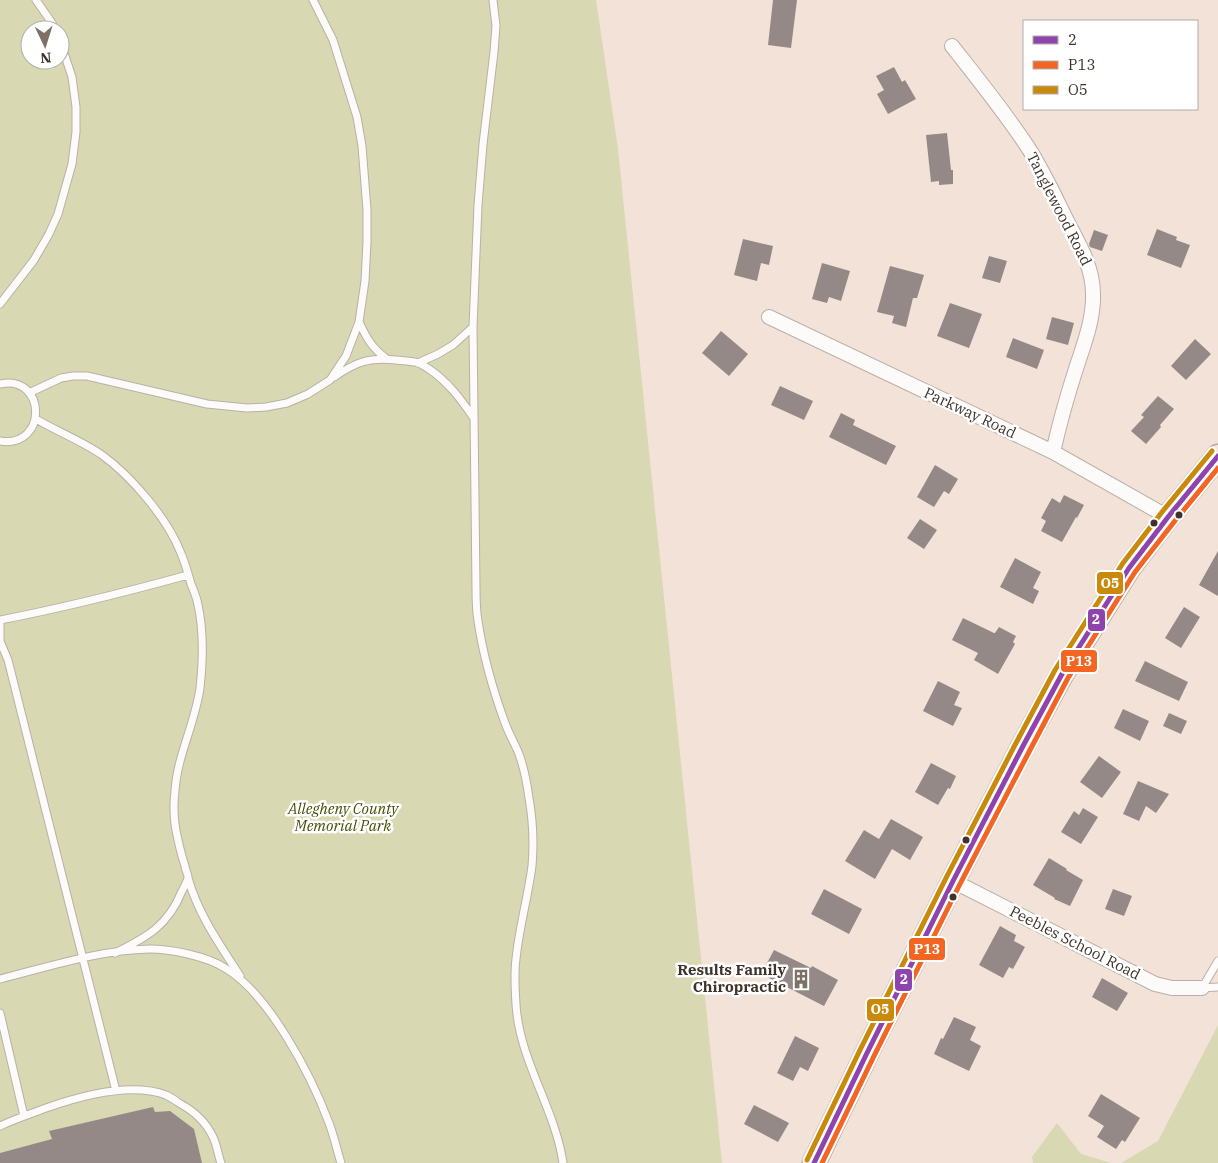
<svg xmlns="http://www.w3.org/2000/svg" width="1218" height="1163" viewBox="0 0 1218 1163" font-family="'IBM Plex Serif',serif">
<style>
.green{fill:#d8d8b3;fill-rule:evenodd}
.building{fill:#958988}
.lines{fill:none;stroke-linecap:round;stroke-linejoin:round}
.service-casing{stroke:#bcafa6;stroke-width:9}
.minor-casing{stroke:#bcafa6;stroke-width:16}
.primary-casing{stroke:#bba69c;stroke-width:25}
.service{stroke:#fdfbf9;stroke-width:7}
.minor{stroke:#fdfbf9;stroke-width:14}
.primary{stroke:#f0e5e1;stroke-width:22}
.bus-1-casing{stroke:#fff;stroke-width:9}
.bus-2-casing{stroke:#fff;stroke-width:9}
.bus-3-casing{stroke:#fff;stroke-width:9}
.bus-1{stroke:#8e44ad;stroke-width:5}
.bus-2{stroke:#f26522;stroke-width:5}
.bus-3{stroke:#c9890a;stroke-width:5}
.bus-dot{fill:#3e322a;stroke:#fff;stroke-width:2}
.labels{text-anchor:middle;stroke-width:5;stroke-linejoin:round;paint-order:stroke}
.street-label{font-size:15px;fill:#3e322a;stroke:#fff}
.park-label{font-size:15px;font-style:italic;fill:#455004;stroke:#fff}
.poi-label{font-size:15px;font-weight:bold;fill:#3e322a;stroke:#fff;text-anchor:end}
.line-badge{stroke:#fff;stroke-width:2}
.badge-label{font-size:14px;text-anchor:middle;font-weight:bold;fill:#fff}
</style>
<rect width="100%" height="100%" fill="#f3e2d7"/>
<path class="green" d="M0 0H596L618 149 722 1163H0ZM30 30H60V60H30Z
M1218 1025V1163H1121L1158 1141Z
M1057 1123 1081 1154 1111 1163H1033L1032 1157Z"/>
<path class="building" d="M773 0H797L791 48 768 45Z
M894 67 902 82 905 80 916 99 888 114 877 94 884 90 876 76Z
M947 133 951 170H953V184L939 185V181L931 182 926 135Z
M1157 229 1177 237 1176 240 1190 245 1181 268 1147 255Z
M1094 230 1108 235 1102 251 1090 247 1089 244Z
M743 239 773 246 769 265 761 263 757 281 734 275Z
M989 256 1007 261 1000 283 982 278Z
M822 263 850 271 841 301 829 297 827 303 812 299Z
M890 266 924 275 917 298H913L906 327 892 323 894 316 877 312Z
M950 303 982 314 969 348 937 336Z
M1052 317 1074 323 1068 345 1046 339Z
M721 331 748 354 729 376 702 353Z
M1013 338 1044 350 1037 369 1006 357Z
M1195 339 1211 354 1186 380 1171 366Z
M780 386 813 401 804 420 771 405Z
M1158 396 1174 409 1160 425 1161 427 1146 444 1131 431 1144 417 1141 415Z
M841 413 855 420 853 425 896 446 886 465 829 437Z
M935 465 958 479 949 494 944 491 934 507 917 497Z
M1064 495 1084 505 1077 518 1076 517 1062 542 1041 531 1046 521 1041 518 1052 498 1060 503Z
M920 519 937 530 924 549 907 538Z
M1218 551V596L1199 585Z
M1015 558 1041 572 1033 588 1039 591 1033 604 1000 587Z
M1184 607 1200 617 1181 648 1165 638Z
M963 618 994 633H995L999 627 1016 636 1013 642 1015 644 998 674 974 660 978 653 952 640Z
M1145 661 1188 682 1179 701 1135 681Z
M938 681 960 692 954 705 962 708 953 726 923 711Z
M1123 709 1149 721 1140 741 1114 728Z
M1169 713 1187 721 1181 734 1163 726Z
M1099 756 1121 772 1102 798 1080 782Z
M931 763 956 776 950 789 948 788 938 805 915 792Z
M1138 781 1169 794 1156 813 1146 806 1139 821 1123 814Z
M1083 808 1098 817 1081 844 1061 832 1074 811 1079 815Z
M891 819 923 837 910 860 892 849 875 879 845 861 864 830 879 839Z
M1049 858 1067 869 1066 870 1083 880 1070 906 1054 899 1055 898 1033 885Z
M824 889 862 909 849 934 811 914Z
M1113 889 1132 896 1124 916 1105 909Z
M1000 926 1016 935 1014 941 1025 947 1013 969 1009 967 1003 978 979 965Z
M774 950 811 968 812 966 838 980 824 1006 761 974Z
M1102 978 1128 993 1117 1011 1092 997Z
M954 1017 976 1027 970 1040 981 1046 969 1071 934 1054 941 1038 943 1039Z
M795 1036 819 1048 808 1071 800 1067 793 1081 777 1073Z
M1101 1094 1140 1118 1125 1142 1122 1140 1116 1149 1097 1137 1104 1126 1088 1116Z
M754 1105 789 1123 778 1142 744 1124Z
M153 1107 155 1112 170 1111 194 1129 202 1163H0V1153L52 1139 49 1131Z"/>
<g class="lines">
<defs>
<path id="service" d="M36 0 52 23 55 30
M493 0 496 26 494 52 483 144 478 205 473 327 476 587C476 598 476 610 478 621 483 655 493 690 505 723 509 734 515 744 519 754 524 768 527 783 529 798 533 821 534 843 532 866 528 897 519 928 516 959 514 974 515 989 516 1004 519 1060 555 1108 563 1163
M0 304 34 260 49 234 58 214 72 164 76 132V107L72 77 60 41
M359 322C367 339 372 348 387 359
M418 363 438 354 453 345 473 327
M334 377C356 362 369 357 396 360 403 361 412 361 419 363 422 365 426 367 429 369 448 382 460 398 473 417
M0 384C47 374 48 449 0 441
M29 393 61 378 73 376H87L207 404 247 408 266 407 287 403 308 394 330 380 346 356 359 322 365 281 367 242V210L362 146 357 117 333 40 313 0
M36 419C58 432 82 441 102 455 131 476 167 518 180 551 185 562 188 573 191 584 194 591 197 598 198 605 204 632 203 661 200 688 195 724 177 756 175 791 173 807 174 824 178 840 180 849 182 857 185 866 185 869 188 874 188 877 188 881 184 887 182 891 168 926 147 937 115 953
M0 620C63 608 126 592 188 575
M0 623V641
M0 641 8 660 83 959 116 1091
M188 878C198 914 220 945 240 976
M0 979C48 967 99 950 149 949 171 949 206 956 225 968 269 994 311 1075 329 1123 334 1136 337 1150 341 1163
M1202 988 1218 961
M1202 988 1218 987
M0 1013 24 1116
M0 1126C15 1119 30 1114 46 1108 80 1096 131 1082 166 1095 170 1097 175 1100 179 1103 194 1111 206 1122 213 1137 217 1145 218 1155 221 1163"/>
<path id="minor" d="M952 46C978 79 1004 111 1027 146 1043 170 1055 197 1068 223 1080 246 1093 268 1093 294 1094 321 1082 349 1074 375 1066 400 1059 426 1053 452
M769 317 1053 452 1168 517
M953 881 1155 984 1172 988H1202"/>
<path id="primary" d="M814 1163 867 1053 953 881 1023 746 1062 674 1129 568 1168 517 1218 456"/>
</defs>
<use href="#service" class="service-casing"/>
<use href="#minor" class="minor-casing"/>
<use href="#primary" class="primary-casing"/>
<use href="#service" class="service"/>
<use href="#minor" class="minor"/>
<use href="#primary" class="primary"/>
<defs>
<path id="bus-1" d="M814 1163 867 1053 953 881 1023 746 1062 674 1129 568 1168 517 1218 456"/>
<path id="bus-2" d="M822 1163 874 1056 960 884 1030 750 1068 678 1135 572 1174 522 1218 468"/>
<path id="bus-3" d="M807 1160 860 1050 946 878 1016 743 1055 670 1123 563 1162 512 1212 451"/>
</defs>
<use href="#bus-1" class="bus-1-casing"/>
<use href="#bus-2" class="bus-2-casing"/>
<use href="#bus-3" class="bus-3-casing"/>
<use href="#bus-1" class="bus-1"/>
<use href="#bus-2" class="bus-2"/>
<use href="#bus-3" class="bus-3"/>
</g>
<defs>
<symbol id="building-bare" viewBox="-9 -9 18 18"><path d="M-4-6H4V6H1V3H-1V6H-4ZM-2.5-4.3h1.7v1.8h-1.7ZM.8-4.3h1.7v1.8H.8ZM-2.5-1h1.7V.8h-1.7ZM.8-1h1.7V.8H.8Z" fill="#7d7067" stroke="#fff" stroke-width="2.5" paint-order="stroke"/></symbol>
</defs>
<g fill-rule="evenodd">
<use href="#building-bare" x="787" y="965" width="28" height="28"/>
</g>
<g class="bus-dot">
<circle cx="1179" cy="515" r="4.5"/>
<circle cx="1154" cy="523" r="4.5"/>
<circle cx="966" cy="840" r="4.5"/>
<circle cx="953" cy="897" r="4.5"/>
</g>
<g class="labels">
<g class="street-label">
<text transform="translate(1059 209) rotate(63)" y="5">Tanglewood Road</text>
<text transform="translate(970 413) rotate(25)" y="5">Parkway Road</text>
<text transform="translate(1075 943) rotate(27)" y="5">Peebles School Road</text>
</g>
<g class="park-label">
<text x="343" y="814">Allegheny County<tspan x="343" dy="17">Memorial Park</tspan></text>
</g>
<g class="poi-label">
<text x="786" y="975">Results Family<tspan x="786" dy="17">Chiropractic</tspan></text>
</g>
</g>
<g class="line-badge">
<rect x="1096" y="571" width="28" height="24" rx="5" fill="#c9890a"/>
<rect x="1087" y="608" width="19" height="24" rx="5" fill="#8e44ad"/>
<rect x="1060" y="649" width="38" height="24" rx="5" fill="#f26522"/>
<rect x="908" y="937" width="38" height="24" rx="5" fill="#f26522"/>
<rect x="894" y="968" width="19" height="24" rx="5" fill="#8e44ad"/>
<rect x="866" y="998" width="29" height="24" rx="5" fill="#c9890a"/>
</g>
<g class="badge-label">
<text x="1110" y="588">O5</text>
<text x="1096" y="624">2</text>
<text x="1079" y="666">P13</text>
<text x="927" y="954">P13</text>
<text x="904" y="984">2</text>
<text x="880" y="1014">O5</text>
</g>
<rect x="1023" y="20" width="175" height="90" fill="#ffffff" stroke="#b2adaa"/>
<rect x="1033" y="36" width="25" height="8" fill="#8e44ad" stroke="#b2adaa"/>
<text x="1068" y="45" font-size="15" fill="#3e322a">2</text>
<rect x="1033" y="61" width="25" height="8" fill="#f26522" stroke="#b2adaa"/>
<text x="1068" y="70" font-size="15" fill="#3e322a">P13</text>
<rect x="1033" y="86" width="25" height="8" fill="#c9890a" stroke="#b2adaa"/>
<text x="1068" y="95" font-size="15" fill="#3e322a">O5</text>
<g transform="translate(45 45) rotate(176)"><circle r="24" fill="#ffffff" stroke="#b2adaa"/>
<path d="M0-4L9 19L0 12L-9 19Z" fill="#7d7067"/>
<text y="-8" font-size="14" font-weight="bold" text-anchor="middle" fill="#3e322a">N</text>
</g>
</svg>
